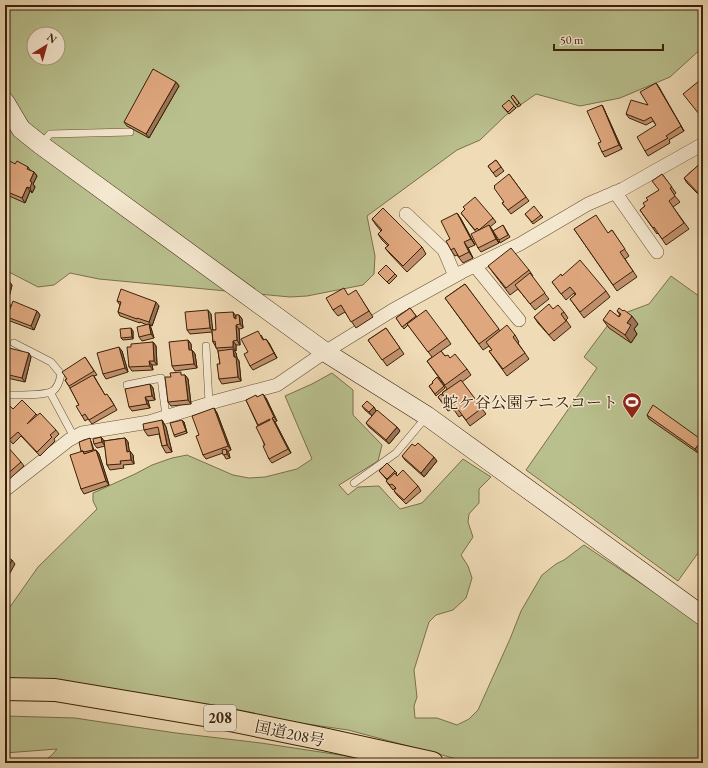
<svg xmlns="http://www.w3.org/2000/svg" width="708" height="768" viewBox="0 0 708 768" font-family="'EB Garamond','Noto Serif JP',serif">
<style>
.green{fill:#b9c08e;stroke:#7a704b;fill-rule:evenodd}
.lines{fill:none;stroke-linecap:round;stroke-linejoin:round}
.lane-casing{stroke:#674f34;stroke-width:8}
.street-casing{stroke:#674f34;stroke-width:14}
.secondary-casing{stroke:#3a2008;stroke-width:20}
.highway-casing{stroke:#3a2008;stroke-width:24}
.lane{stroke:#f5e8d0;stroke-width:7}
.street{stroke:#f5e8d0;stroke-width:13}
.secondary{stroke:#f5e8d0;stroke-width:19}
.highway{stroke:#efdbb6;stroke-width:22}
.wall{fill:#c0906c;stroke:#3a2008}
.shaded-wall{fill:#9c7558;stroke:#3a2008}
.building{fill:#dfa77e;stroke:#3a2008}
.labels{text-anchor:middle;stroke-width:3;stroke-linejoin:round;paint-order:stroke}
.shield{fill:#f5e8d0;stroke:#725c44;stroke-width:1}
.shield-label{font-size:15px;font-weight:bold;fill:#3a2008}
.poi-label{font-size:16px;fill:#3a2008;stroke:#f5e8d0;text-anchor:end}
.street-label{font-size:16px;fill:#3a2008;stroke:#f5e8d0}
</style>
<rect width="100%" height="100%" fill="#efdbb6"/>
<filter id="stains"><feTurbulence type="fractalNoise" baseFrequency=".005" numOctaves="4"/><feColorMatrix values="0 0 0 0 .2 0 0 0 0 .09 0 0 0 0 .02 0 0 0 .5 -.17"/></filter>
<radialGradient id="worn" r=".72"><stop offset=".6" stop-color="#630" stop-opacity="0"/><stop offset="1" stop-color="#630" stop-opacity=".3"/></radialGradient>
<path class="green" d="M5 5H703V47L670 77 620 98 580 106 536 94 506 115 480 140 457 150 367 216 375 256 374 274 363 285 307 296 290 297 99 279 70 273 54 285 38 287 5 270ZM34 34H58V58H34Z
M671 276 703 299V546L678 581 526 470 597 368 584 357 614 317 649 304Z
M332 373 353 390V415L382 445 378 461 339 485 348 495 358 487 379 486 400 509 422 503 463 459 491 477 479 489V503L469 514 468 522 473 537 461 555 468 566 472 578 466 598 453 610 436 615 429 622 414 670 417 697 414 706 415 718H437L457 725 469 719 478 710 510 639 521 611 542 575 556 564 564 560 584 545 703 625V763H472L348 730 5 680V614L38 567 97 509 93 501V493L135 474 152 465 172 458 187 455 233 475 249 478 265 477 297 469 312 459 285 396 312 384Z
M5 716 75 718 88 720 176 733 261 743 360 758 380 763H40L51 756 57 749 5 753Z"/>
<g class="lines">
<defs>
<path id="lane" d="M41 145 50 134 130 132
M206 346 209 403
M127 385 161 378 166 416
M50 392 74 437
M5 395C15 395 45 396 53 391 58 387 60 380 61 374L51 362 14 343
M354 483 396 453 427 416"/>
<path id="street" d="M615 192 657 252
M406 214 444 250 455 276
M475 266 519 320
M5 490 69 440 82 433 149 422 217 401 277 385 325 352 393 310 462 272 520 244 588 204 623 189 703 144"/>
<path id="secondary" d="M5 102 21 129 41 145 325 352 427 416 703 616"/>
<path id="highway" d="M5 689 55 690 210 716 323 739 432 763"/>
</defs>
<use href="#lane" class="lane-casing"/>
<use href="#street" class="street-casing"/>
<use href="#secondary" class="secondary-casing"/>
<use href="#highway" class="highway-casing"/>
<use href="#lane" class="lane"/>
<use href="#street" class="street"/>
<use href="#secondary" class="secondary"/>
<use href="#highway" class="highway"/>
</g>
<path class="wall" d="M176 82 179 86 149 138 127 126 124 122Z
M656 83 684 131 669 140 670 143 648 156 645 151 656 125 653 121 646 125 629 118 626 114 648 105Z
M513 95 521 105 518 107 511 97Z
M602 105 604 109 622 149 605 157 602 152 601 142Z
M502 106H514L516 108 509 114Z
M496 160 504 171 496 177 488 166Z
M703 161V199L687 183 684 178Z
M15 164 28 167 31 171 34 172 37 176 33 184 35 187 32 193 30 191 25 203 5 194V173Z
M509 174 529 201 511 214 502 203 504 202Z
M662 174 676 193 674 195 680 202 673 207 689 229 666 245 658 233 657 234 640 210 645 206 648 200 659 190Z
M457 213 461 219 475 245 468 248 473 258 463 263 457 255 455 256 451 250 450 239Z
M461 213 493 218 496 222 490 227 499 243 481 252 478 248 476 232Z
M525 214 541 215 543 217 533 224Z
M372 219 422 247 426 254 407 272 390 254 385 248 388 246 382 240 378 234 381 231 376 225Z
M503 225 510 237 500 243 499 240Z
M574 229 608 233 612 230 629 256 625 259 637 277 617 291Z
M488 266 529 270 533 276 532 277 549 299 535 310 518 289 510 295Z
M378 273 395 274 397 276 389 284Z
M562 276 606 291 610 297 584 318 570 299 575 295 574 293 566 300 552 282Z
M5 280 12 285 8 302 11 306 37 311 40 315 34 330 10 321 7 317 8 315 5 314Z
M465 284 500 331 515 335 519 342 518 343 529 359 507 376 489 351 492 350 489 346 483 350 445 298Z
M349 295 360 297 373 317 356 328 345 312 338 316 333 310Z
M117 301 159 306 152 326 149 325 151 328 154 338 142 341 139 337 147 325 140 322V323L120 316 118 312 120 305Z
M410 308 417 317 447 338 451 344 441 351 445 356 450 358 467 369 471 375 462 382 486 414 470 426 462 415 459 417 442 393 447 389 427 361 432 357 408 325 404 329 396 318Z
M553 309 564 312 568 318 566 320 571 327 554 341 538 323 534 317Z
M617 311 638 324 634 329 637 334 631 343 609 328 603 320 619 317 620 315Z
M211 314 212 330H216L236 315H239L242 319 243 328 239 329 240 345H236V351H234L236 353 237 358 239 361 241 381 222 384 219 379 220 364 218 351 213 342 212 332 190 334 187 330Z
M386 328 404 354 387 366 368 340Z
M133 331V339L123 340 121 338Z
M261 335 264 340 269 343 277 358 253 370 250 366 248 352Z
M188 340 191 344V350H192L195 354 197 368 175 371 172 366Z
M153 342 156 346 157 365H152L153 370 132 371 129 367 131 347Z
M5 347 31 357 25 382 7 378 5 385Z
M122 351 128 372 106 379 103 374Z
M85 357 97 375 94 376 105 395 110 398 117 410 92 424 88 419 85 421 82 416 79 405 70 388 65 380Z
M185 375 188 379 191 404 171 406 168 402 171 377Z
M437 377 445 388 436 396 429 386 433 383Z
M150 384 153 388 155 400 148 401 150 408 132 411 129 407Z
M258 397 266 398 277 421 275 422 291 453 272 463 269 459 258 426 246 400Z
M438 397 446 400 452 409 448 411Z
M22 400 37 415 56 430 59 434 54 439 55 441 40 456 21 436 13 444 5 435V408L13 409Z
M362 406 374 407 376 411 397 427 400 431 389 444 369 427 366 423 372 416 365 410Z
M214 408 217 413 231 450 227 452 230 458 226 459 223 453 206 459 203 455 199 435Z
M647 415 703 442V446L698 453 649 419Z
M162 420 166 427 172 452 166 453 162 446 159 434 148 436 144 430Z
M184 422 187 433 175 437 174 435Z
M101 437 104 441 125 438 128 442 129 451 133 455 134 464 123 465 124 468 110 470 107 465 105 446 97 448 94 444Z
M91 441 94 450H96L99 454 109 485 84 494 81 489V451Z
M415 446 437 461 424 477 405 460 402 456Z
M5 448 21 462 24 466 5 483Z
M379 471H395L397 473 396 474 397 476 418 486 421 491 406 504 397 495 394 491 396 489 395 488 393 490 386 481 387 480Z"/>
<path class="shaded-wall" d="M176 82 179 86 149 138 146 134Z
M656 83 659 87 684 131 681 126Z
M602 105 604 109 622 149 619 145Z
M34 172 37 176 33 184 35 187 32 193 30 188V181Z
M27 187 30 191 25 203 22 198Z
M457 213 461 219 475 245 471 239Z
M489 225 492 229 499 243 496 239Z
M464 242 468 248 473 258 469 252Z
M9 281 12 285 7 305 5 303V298Z
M8 302 11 307 9 315 6 311Z
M156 302 159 306 152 326 149 322Z
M208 310 211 314 213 332 210 328Z
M37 311 40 315 34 330 31 326Z
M233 312 236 316 237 322 234 318Z
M239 315 242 319 243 328 240 324Z
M632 316 638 324 634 329 637 334 631 343 625 335 627 323Z
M149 324 151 328 154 338 151 334Z
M236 325 239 329 240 345 237 340Z
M131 328 133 331V339L132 337Z
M266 339 269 343 277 358 274 353Z
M188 340 191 344 192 355 189 350Z
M233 341 236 345V351L233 347Z
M153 342 156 346 157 365 154 361Z
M119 347 122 351 128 372 125 368Z
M233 349 236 353 237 358 239 361 241 381 238 377Z
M192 350 195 354 197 368 194 364Z
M29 353 31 357 25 382 22 378Z
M149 361 152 365 153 370 150 366Z
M5 375 7 378 5 385Z
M185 375 188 379 191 404 188 400Z
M150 384 153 388 155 400 152 396Z
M263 394 266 398 277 421 274 417Z
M145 397 148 401 150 408 147 404Z
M374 407 376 411 372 416 369 412Z
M214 408 217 413 231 450 228 446Z
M272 418 275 422 291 453 288 449Z
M162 420 166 427 172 452 167 445Z
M182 420 184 422 187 433 186 431Z
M397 427 400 431 389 444 386 440Z
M101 437 104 441 105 446 102 442Z
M125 438 128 442 130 456 127 452Z
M702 440 703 442V446L698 453 695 449Z
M226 449 229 453 230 458 227 454Z
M96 450 99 454 109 485 106 481Z
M130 451 133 455 134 464 131 460Z
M434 457 437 461 424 477 421 473Z
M12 560 15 564 5 582V572Z"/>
<path class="building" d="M703 57V67L698 60Z
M153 69 176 82 146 134 124 122Z
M699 81 703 85V119L683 94Z
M656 83 681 126 666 136 668 138 645 151 637 137 656 125 651 117 644 121 626 114 631 100 648 105 640 92Z
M513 95 519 103 517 105 511 97Z
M509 100 514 106 508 112 502 106Z
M602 105 619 145 602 152 598 143 601 142 587 111Z
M496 160 501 167 493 173 488 166Z
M10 161 15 164 17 161 28 167 27 169 34 172 30 181 32 182 30 188 27 187 22 198 5 191V173Z
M703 161V198L684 178Z
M509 174 526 197 508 210 502 203 504 202 494 188 495 187 494 186Z
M662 174 672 187 670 188 675 196 669 201 684 223 662 239 654 227 653 228 640 210 645 206 643 203 648 200 646 198 659 190 652 181Z
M475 197 493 218 479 230 477 228 475 230 461 213 465 209 463 207Z
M534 206 541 215 532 222 525 214Z
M383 208 422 247 403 266 385 248 389 245 378 234 382 230 372 219Z
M457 213 471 239 464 242 469 252 459 257 454 248 451 250 446 241 450 239 441 221Z
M596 215 608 233 612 230 625 249 620 252 633 271 613 285 574 229Z
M489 225 496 239 478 248 471 234Z
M503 225 508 235 499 240 493 231Z
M511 248 529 270 506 288 488 266Z
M580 260 606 291 580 312 570 299 576 294 570 287 561 294 552 282 561 274 562 276Z
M386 265 395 274 387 282 378 273Z
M530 273 545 293 530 304 515 285Z
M5 280 9 281 5 298Z
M465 284 499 329 479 344 445 298Z
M344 288 348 295 356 290 369 311 351 322 341 305 333 310 326 298Z
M121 289 156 302 149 322 137 318V319L118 312 121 302 117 301Z
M13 301 37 311 31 326 7 317Z
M5 302H8L6 311 5 310Z
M549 304 553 309 558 305 564 312 561 314 566 321 549 335 534 317Z
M410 308 416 316 402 327 396 318Z
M619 308 623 311 624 310 632 316 627 323 631 325 625 335 603 320 610 310 619 317 621 314 617 311Z
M208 310 210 328 187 330 185 312Z
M426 310 447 338 428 352 407 324Z
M233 312 234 318 236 319V315H239L240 324 236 325 237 340 233 341V347L216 348 215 341 213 342 212 330H216L215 313Z
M149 324 151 334 139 337 137 327Z
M507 325 515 335 513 337 525 353 503 369 489 351 492 350 486 342Z
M131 328 132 337 121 338 120 329Z
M386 328 400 348 382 360 368 340Z
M258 331 263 340 266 339 274 353 250 366 244 354 248 352 241 339Z
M188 340 189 350H192L194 364 172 366 169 342Z
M153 342 154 361H149L150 366 129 367 127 347H131V344Z
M5 347 29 353 22 378 5 374Z
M119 347 125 368 103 374 97 353Z
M233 349 234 357H236L238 377 219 379 217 364H220L218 351Z
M441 351 445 356 448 355 450 358 455 354 467 369 445 385 427 361Z
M85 357 94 371 69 386 65 380 67 379 62 372Z
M181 372V375H185L188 400 168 402 165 377H171L170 373Z
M93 375 105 395 107 394 114 405 89 420 85 414 82 416 76 406 79 405 70 388Z
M437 377 444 386 435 394 429 386 433 383 432 382Z
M461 380 482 408 466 420 457 408 454 411 442 393Z
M150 384 152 396 145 397 147 404 129 407 125 389Z
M263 394 274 417 272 418 288 449 269 459 263 446 265 445 256 427 270 420V419L258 425 246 400 256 395 257 397Z
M441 394 446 400 443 403 438 397Z
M22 400 36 414 27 424 40 413 56 430 50 435 52 437 37 452 18 432 10 439 5 434V408L9 405 13 409Z
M367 401 374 407 369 412 362 406Z
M653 405 702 440 695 449 647 415Z
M214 408 228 446 203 455 196 436 199 435 192 416Z
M377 410 397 427 386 440 366 423Z
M162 420 167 445 162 446 158 427 144 430 143 424Z
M182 420 186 431 174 435 170 423Z
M101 437 102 442 94 444 93 439Z
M90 438 93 450 84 452 83 451H81L79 442Z
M125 438 127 452 130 451 131 460 120 461 121 464 107 465 104 441Z
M418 443 434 457 421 473 402 456 412 444 415 446Z
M7 446 21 462 5 476V448Z
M226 449 227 454 223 455 222 450Z
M96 450 106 481 81 489 70 455 83 451 84 454Z
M387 463 395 471 387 479 379 471Z
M403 470 418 486 404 500 394 491 396 488 392 484 390 485 386 481 395 473 397 476Z
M5 556 12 560 5 572Z"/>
<defs>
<symbol id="stadium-pin" viewBox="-11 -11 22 30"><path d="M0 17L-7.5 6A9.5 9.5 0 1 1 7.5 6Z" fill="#8f2418" stroke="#f5e8d0"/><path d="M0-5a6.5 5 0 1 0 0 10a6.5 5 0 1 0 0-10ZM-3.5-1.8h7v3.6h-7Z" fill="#fff"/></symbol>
</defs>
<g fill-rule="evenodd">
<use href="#stadium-pin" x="621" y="391" width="22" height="30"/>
</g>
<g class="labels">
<rect class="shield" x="204" y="705" width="32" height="26" rx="3"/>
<g class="shield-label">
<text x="220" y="723">208</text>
</g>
<g class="poi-label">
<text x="618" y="408">蛇ケ谷公園テニスコート</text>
</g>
<g class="street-label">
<text transform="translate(290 733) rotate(12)" y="6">国道208号</text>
</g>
</g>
<rect width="708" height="768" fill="none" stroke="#efdbb6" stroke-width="20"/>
<rect x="6" y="6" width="696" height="756" fill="none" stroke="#3a2008" stroke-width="2"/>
<rect x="10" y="10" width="688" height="748" fill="none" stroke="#3a2008"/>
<g transform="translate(46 46) rotate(37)"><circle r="19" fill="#f5e8d0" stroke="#aa9880"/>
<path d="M0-3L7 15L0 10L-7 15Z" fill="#8f2418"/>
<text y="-6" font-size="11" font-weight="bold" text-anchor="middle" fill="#3a2008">N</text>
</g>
<path d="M554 44v6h109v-6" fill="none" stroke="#3a2008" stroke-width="2"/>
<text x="560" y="44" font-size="12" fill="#3a2008" stroke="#f5e8d0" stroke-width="3" paint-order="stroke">50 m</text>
<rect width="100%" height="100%" filter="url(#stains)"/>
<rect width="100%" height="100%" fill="url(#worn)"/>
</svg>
